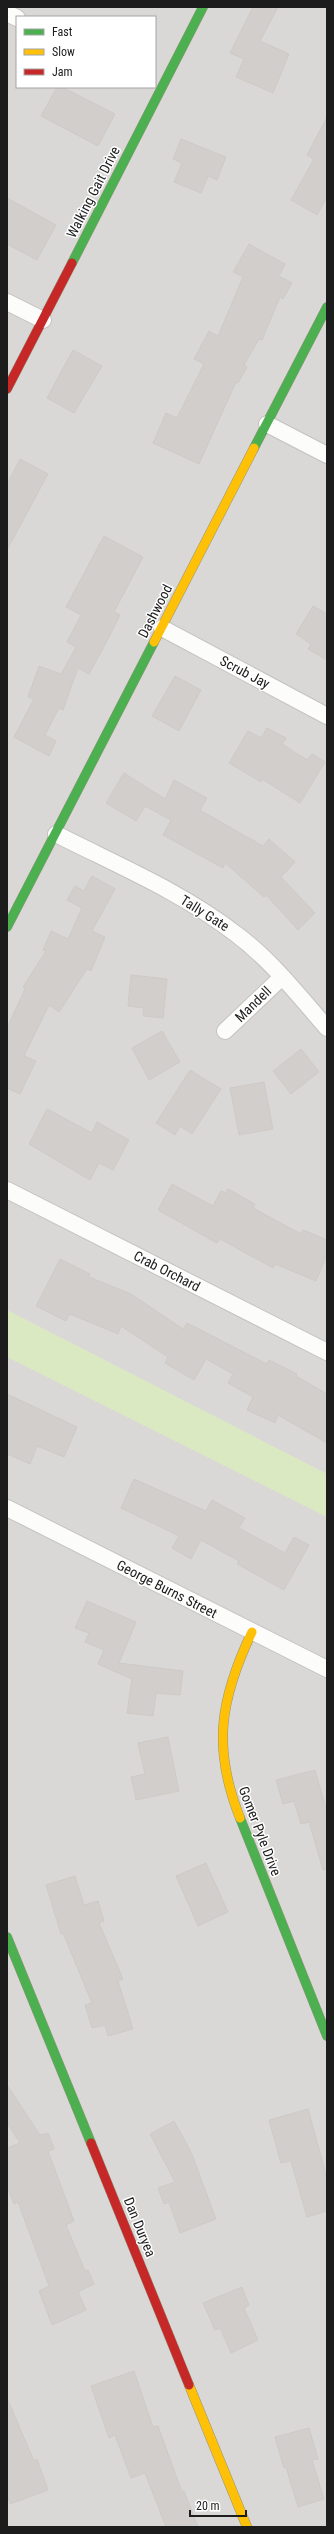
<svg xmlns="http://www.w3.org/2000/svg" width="334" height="2534" viewBox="0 0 334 2534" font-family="'Roboto Condensed',sans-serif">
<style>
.residential{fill:#dad8d6;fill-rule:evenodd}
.grass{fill:#dae9c2}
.building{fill:#d1cecc;stroke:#cecac6}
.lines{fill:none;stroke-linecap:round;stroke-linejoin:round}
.street-casing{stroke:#c3c2c1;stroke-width:18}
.fast-casing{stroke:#95947d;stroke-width:10}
.slow-casing{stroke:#95947d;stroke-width:10}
.jam-casing{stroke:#95947d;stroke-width:10}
.street{stroke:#fcfcfb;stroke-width:16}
.fast{stroke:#4caf50;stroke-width:9}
.slow{stroke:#ffc107;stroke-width:9}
.jam{stroke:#c62828;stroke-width:9}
.labels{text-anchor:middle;stroke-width:3;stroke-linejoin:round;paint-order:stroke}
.street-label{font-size:14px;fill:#1c1c1c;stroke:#fff}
</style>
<rect width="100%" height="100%" fill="#ebe8e5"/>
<path class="residential" d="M7 7H327V1477L7 1314ZM17 17H155V87H17Z
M7 1352 327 1513V2527H7Z"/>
<path class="grass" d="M7 1310 327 1474V1517L7 1357Z"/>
<path class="building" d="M253 7H278L260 41 289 54 273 93 236 77 244 59 230 53Z
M57 87H62L115 114 98 146 41 116Z
M327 117V197L317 215 291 200 314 159 307 155Z
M181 139 226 157 217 180 208 176 201 193 174 182 182 163 173 159Z
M7 198 56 225 37 260 7 244Z
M249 244 285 264 279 276 292 283 283 299 280 297 262 340 259 339 244 365 247 367 238 383 236 382 199 464 153 443 166 413 177 418 204 364 194 359 209 331 218 336 243 277 233 272Z
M73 350 102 366 74 413 47 398Z
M20 459 48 474 7 550V484Z
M104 536 143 557 114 612 120 615 106 643 89 674 78 668 63 710 59 708 45 735 56 741 49 756 14 737 34 699 28 697 39 666 61 674 76 647 67 642 81 615 66 607Z
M313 606 327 614V660L308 649 311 644 296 634Z
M175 676 201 690 179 731 152 716Z
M267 728 286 738 282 744 307 760 312 754 325 762 300 803 262 779 261 782 229 763 248 731 261 738Z
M124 773 165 799 174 780 207 798 200 810 263 846 269 839 295 862 281 877 315 913 298 930 266 895 264 897 225 863 223 868 163 835 171 820 145 806 136 821 106 803Z
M92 876 115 889 92 931 105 937 91 971 87 969 59 1012 49 1005 24 1056 36 1061 20 1094 7 1088V1028L25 989 23 987 46 951 43 950 51 931 68 939 82 908 67 900 75 886 84 891Z
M131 975 167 979 163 1018 143 1016 144 1008 128 1006Z
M162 1031 180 1062 149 1080 132 1048Z
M301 1049 319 1072 291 1094 273 1071Z
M190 1070 221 1089 192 1134 180 1126 175 1135 156 1123Z
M264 1082 273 1129 239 1135 230 1088Z
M47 1109 92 1133 97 1122 129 1140 113 1170 99 1163 90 1180 29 1144Z
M172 1184 213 1206 221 1191 226 1193 228 1189 255 1204 253 1208 301 1234 303 1230 327 1240V1255L316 1281 275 1264 273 1268 220 1239 217 1243 158 1210Z
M60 1259 90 1274 89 1277 131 1294 183 1329 187 1323 267 1364 269 1360 297 1374 296 1376 327 1394V1443L278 1415 275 1423 247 1410 253 1397 228 1383 233 1374 206 1359 194 1380 165 1363 168 1357 121 1326 118 1334 70 1314 66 1321 36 1306Z
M7 1394 77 1427 64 1457 37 1446 30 1464 7 1454Z
M134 1479 206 1511 212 1500 245 1518 239 1528 285 1553 294 1537 309 1545 284 1590 237 1564 239 1561 201 1540 191 1559 172 1548 179 1536 121 1508Z
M87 1601 136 1622 119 1663 183 1671 180 1695 156 1693 153 1716 127 1713 132 1679 98 1664 104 1650 85 1642 89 1633 75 1628Z
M168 1737 179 1791 136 1800 131 1777 145 1774 138 1743Z
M315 1770 327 1811V1869L323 1870 309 1822 301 1824 294 1801 283 1804 276 1780Z
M206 1863 228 1912 198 1926 176 1876Z
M75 1876 84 1905 98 1901 104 1921 99 1923 123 1979 118 1981 133 2029 108 2036 105 2025 92 2028 85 2005 92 2003 63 1933 61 1934 46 1885Z
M7 2085 40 2135 48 2133 54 2149 48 2151 74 2221 66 2225 85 2271 88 2270 94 2284 78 2292 86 2310 52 2325 39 2291 49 2286 18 2202 14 2204 7 2186V2148L20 2143 7 2123Z
M308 2109 327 2178V2211L307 2217 291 2161 281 2163 269 2120Z
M174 2121 191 2152 216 2219 180 2233 169 2202 164 2204 158 2188 175 2182 150 2134Z
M242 2287 249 2305 244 2308 258 2340 231 2353 220 2328 215 2330 203 2303Z
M134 2371 153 2427 158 2426 182 2492 184 2491 198 2527H166L145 2473 131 2478 115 2435 109 2438 91 2386Z
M7 2398 34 2461 37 2459 48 2490 10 2504 7 2496Z
M309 2428 318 2459 312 2460 324 2499 298 2507 286 2467 284 2468 275 2437Z"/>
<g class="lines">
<defs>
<path id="street" d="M7 13 17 18
M7 302 43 320
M267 424 327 455
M162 628 327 716
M56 834C117 865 182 892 236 934 271 960 299 996 327 1028
M225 1031 282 977
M7 1190 327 1352
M7 1508 327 1669"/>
<path id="fast" d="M72 263 203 7
M254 448 327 307
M7 927 154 642
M240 1818 327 2036
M7 1937 91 2143"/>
<path id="slow" d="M154 642 254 448
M240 1818C212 1748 220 1699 252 1632
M189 2385 247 2527"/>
<path id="jam" d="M7 389 72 263
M91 2143 189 2385"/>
</defs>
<use href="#street" class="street-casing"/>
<use href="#fast" class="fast-casing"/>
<use href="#slow" class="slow-casing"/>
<use href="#jam" class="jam-casing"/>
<use href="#street" class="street"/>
<use href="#fast" class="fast"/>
<use href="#slow" class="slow"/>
<use href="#jam" class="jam"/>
</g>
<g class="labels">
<g class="street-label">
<text transform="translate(93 192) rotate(-63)" y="5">Walking Gait Drive</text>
<text transform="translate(155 611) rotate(-63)" y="5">Dashwood</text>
<text transform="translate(245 672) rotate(28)" y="5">Scrub Jay</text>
<text transform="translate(205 913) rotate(32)" y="5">Tally Gate</text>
<text transform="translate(253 1004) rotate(-44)" y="5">Mandell</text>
<text transform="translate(167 1271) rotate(27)" y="5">Crab Orchard</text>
<text transform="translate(167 1589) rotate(27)" y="5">George Burns Street</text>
<text transform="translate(260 1831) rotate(69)" y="5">Gomer Pyle Drive</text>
<text transform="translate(140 2227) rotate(68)" y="5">Dan Duryea</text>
</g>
</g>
<rect width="334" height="2534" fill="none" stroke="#1c1c1c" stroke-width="16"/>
<rect x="16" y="16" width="140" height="72" fill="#ffffff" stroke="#a4a4a4"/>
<rect x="24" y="29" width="20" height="6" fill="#4caf50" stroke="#a4a4a4"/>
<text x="52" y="36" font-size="12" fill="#1c1c1c">Fast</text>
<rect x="24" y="49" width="20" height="6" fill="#ffc107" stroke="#a4a4a4"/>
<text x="52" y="56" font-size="12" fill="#1c1c1c">Slow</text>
<rect x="24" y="69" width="20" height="6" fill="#c62828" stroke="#a4a4a4"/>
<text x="52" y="76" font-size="12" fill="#1c1c1c">Jam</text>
<path d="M190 2510v6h56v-6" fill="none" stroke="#1c1c1c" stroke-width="2"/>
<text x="196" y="2510" font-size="12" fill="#1c1c1c" stroke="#ffffff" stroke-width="3" paint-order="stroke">20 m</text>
</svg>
